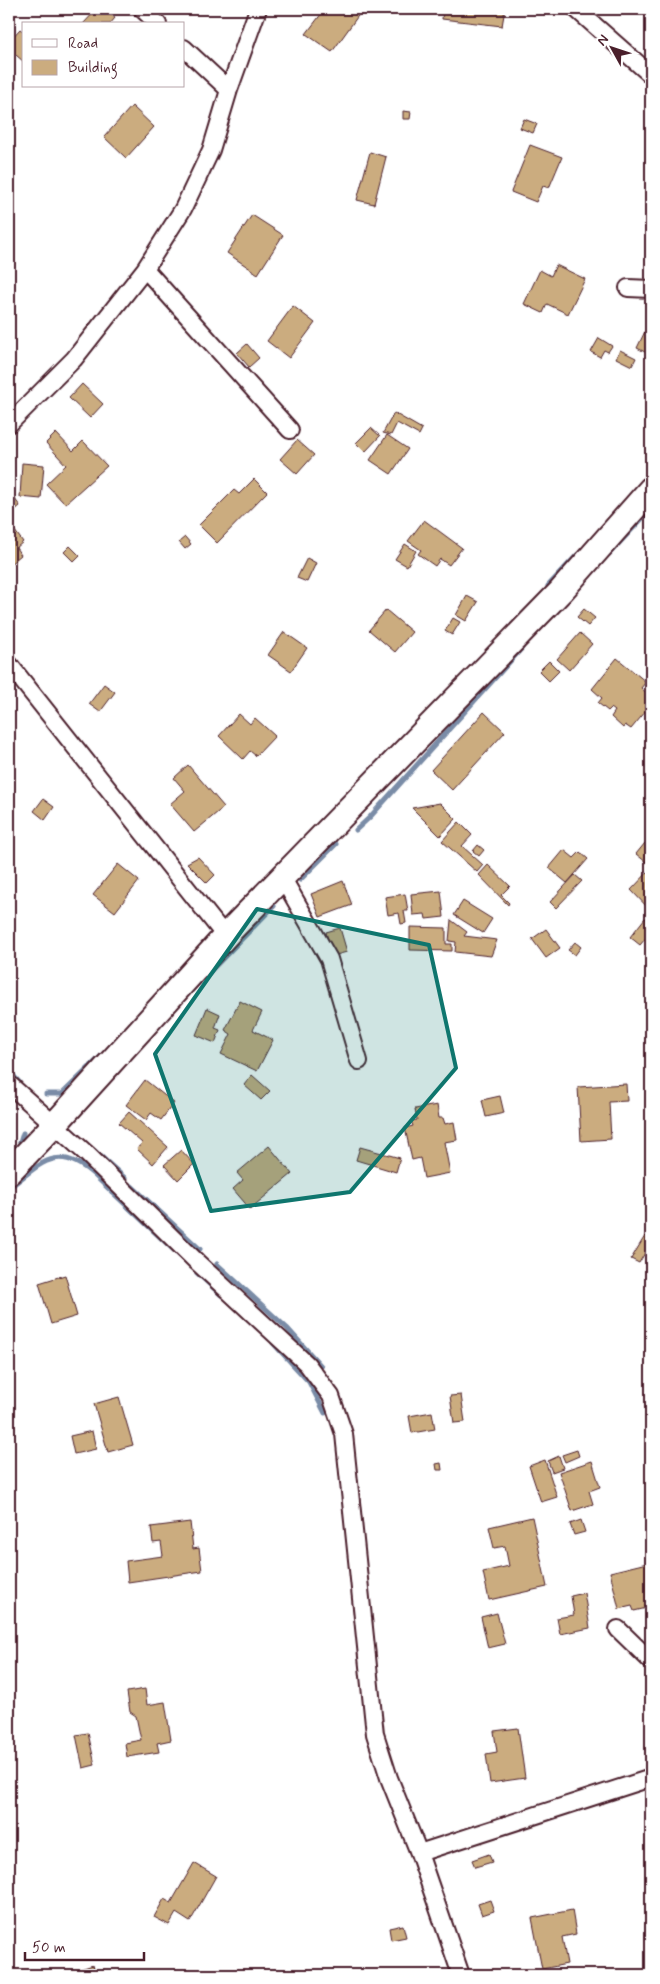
<svg xmlns="http://www.w3.org/2000/svg" width="660" height="1984" viewBox="0 0 660 1984" font-family="Mynerve,sans-serif">
<style>
.lines{fill:none;stroke-linecap:round;stroke-linejoin:round}
.stream{stroke:#7a8ca7;stroke-width:5}
.building{fill:#cbac7f;stroke:#4a1f2b}
.street-casing{stroke:#4a1f2b;stroke-width:20}
.secondary-casing{stroke:#4a1f2b;stroke-width:28}
.street{stroke:#fff;stroke-width:16}
.secondary{stroke:#fff;stroke-width:24}
.marked{fill:#0f766e;fill-opacity:0.2;stroke:#0f766e;stroke-width:4;stroke-linejoin:round}
</style>
<rect width="100%" height="100%" fill="#fff"/>
<filter id="ink" filterUnits="userSpaceOnUse"><feTurbulence type="fractalNoise" baseFrequency=".02" numOctaves="2"/><feDisplacementMap in="SourceGraphic" scale="10" xChannelSelector="R" yChannelSelector="G"/><feConvolveMatrix kernelMatrix="1 2 1 2 8 2 1 2 1" color-interpolation-filters="sRGB"/></filter>
<g filter="url(#ink)">
<g class="lines">
<path class="stream" d="M609 554 651 509
M548 586 577 555
M356 830 370 817 522 648
M300 880 336 844
M192 990 274 906
M9 1071 19 1082
M46 1094H62L104 1053
M19 1146 23 1133
M95 1151 125 1178
M132 1186 200 1249
M9 1188C41 1164 57 1142 94 1175L181 1257
M217 1264 287 1328 321 1366
M197 1273 221 1295
M273 1343 309 1382 325 1413"/>
</g>
<path class="building" d="M97 9H105L115 18 110 24H83Z
M325 9H354L360 13 332 52 306 34Z
M443 9H505L502 26 442 19Z
M20 29 24 32V62L9 49V41Z
M132 106 154 127 126 158 104 137Z
M403 111 411 112 410 119H403Z
M524 119 537 124 533 133 520 128Z
M530 145 562 157 549 188 543 186 536 202 511 192Z
M370 152 386 157 374 204 357 200Z
M252 215 283 235 258 274 227 253Z
M556 265 585 279 568 314 547 304 543 313 524 304 540 270 551 276Z
M293 306 315 323 289 358 267 341Z
M651 319V355L637 348Z
M599 338 612 346 608 352 604 350 600 357 591 352Z
M247 344 259 358 249 367 237 353Z
M620 350 636 358 632 366 616 358Z
M82 384 103 404 90 418 69 398Z
M394 413 422 429 419 435 397 423 391 435 383 433Z
M371 428 380 436 365 452 356 443Z
M56 433 73 451 83 441 107 466 65 504 46 484 66 465 46 443Z
M387 435 408 449 391 474 370 460Z
M297 440 314 455 297 474 280 459Z
M22 463 44 465 41 499 20 497Z
M254 479 267 492 217 543 199 525 234 490 239 494Z
M9 491 20 506 9 515Z
M424 520 462 548 449 565 440 559 435 566 418 554 421 550 408 541Z
M9 523 23 542 16 548 21 555 9 565Z
M185 537 191 544 185 549 179 542Z
M405 544 416 551 407 566 395 559Z
M70 546 80 556 74 562 64 552Z
M307 558 316 563 307 582 297 578Z
M467 596 478 602 466 621 456 615Z
M584 609 595 618 588 626 577 617Z
M386 610 412 632 395 652 369 630Z
M453 618 460 622 452 635 445 631Z
M284 632 307 648 291 671 268 655Z
M580 633 592 644 569 670 557 659Z
M617 658 646 682 641 688 651 697V705L631 729 625 725 623 728 611 717 615 711 611 708 608 711 598 703 602 698 592 689Z
M549 661 559 671 549 681 539 671Z
M104 684 115 692 100 712 89 704Z
M484 712 505 732 452 790 431 770Z
M239 714 250 724 255 718 275 736 256 756 250 751 243 759 219 736Z
M188 765 224 807 194 832 170 804 185 791 174 778Z
M43 799 54 807 45 820 34 811Z
M440 803 456 819 440 836 412 808Z
M459 822 472 835 462 846 483 865 477 872 442 841Z
M645 843 651 848V866L636 854Z
M478 845 484 850 479 856 473 851Z
M564 850 574 858 580 852 588 859 567 883 549 868Z
M198 857 215 875 207 883 187 863Z
M118 864 139 881 115 912 93 895Z
M488 865 510 886 501 895 509 903 508 905 479 875Z
M651 869V911L631 890Z
M575 875 582 881 556 908 550 902Z
M343 881 352 905 320 917 311 894Z
M441 891 444 917 426 919 425 914 413 915 411 894Z
M405 894 408 911H404L406 923 401 924 399 913 388 915 385 897Z
M463 901 492 919 483 933 454 915Z
M645 918 651 923V932L640 945 630 937Z
M451 920 467 932 464 936 497 940 491 956 455 952 456 942 449 941Z
M410 927 446 928V944H452V951L410 950Z
M340 928 347 952 332 956 326 932Z
M546 929 560 948 546 958 532 939Z
M575 942 581 947 575 955 568 950Z
M240 1001 262 1012 253 1030 273 1040 257 1071 221 1054 231 1034 225 1030Z
M207 1008 220 1014 215 1028 220 1030 215 1043 196 1035Z
M252 1075 270 1091 261 1100 244 1085Z
M145 1080 174 1103 161 1120 151 1113 146 1120 126 1105Z
M626 1084 627 1101 609 1102 611 1139 581 1141 578 1087Z
M500 1096 504 1113 486 1117 482 1100Z
M437 1105 439 1118H443L445 1124 454 1122 457 1140 444 1142 450 1173 424 1178 420 1158 412 1160 405 1128 413 1126 411 1121 417 1120 415 1109Z
M129 1112 168 1147 153 1164 137 1149 142 1143 119 1123Z
M269 1146 292 1174 250 1209 233 1189 243 1180 237 1173Z
M360 1147 400 1158 396 1172 356 1160Z
M181 1150 194 1164 178 1180 164 1165Z
M645 1236 651 1240V1243L639 1263 631 1259Z
M65 1275 77 1316 51 1324 39 1283Z
M461 1395 465 1422 454 1423 450 1396Z
M119 1397 133 1445 108 1452 94 1404Z
M432 1412 435 1429 412 1433 409 1416Z
M92 1431 96 1449 74 1454 70 1436Z
M577 1450 579 1456 565 1462 562 1455Z
M559 1456 563 1468 552 1472 548 1461Z
M545 1460 557 1497 541 1502 529 1466Z
M592 1461 600 1487 589 1491 593 1504 572 1511 559 1472Z
M441 1463 442 1470H437L436 1464Z
M532 1517 547 1587 489 1600 483 1572 509 1566 505 1546 494 1548 489 1527Z
M581 1520 585 1532 574 1535 570 1524Z
M190 1522 193 1549 199 1548 202 1571 128 1582 126 1561 163 1556 161 1542 153 1543 151 1527Z
M651 1562V1607L634 1611 632 1606 619 1609 610 1572Z
M584 1593 590 1628 560 1634 557 1618 574 1615 571 1596Z
M497 1613 505 1644 488 1648 481 1617Z
M145 1689 147 1705 165 1702 171 1740 157 1743 159 1752 127 1757 125 1743 141 1740 136 1716 130 1712 127 1692Z
M518 1728 525 1778 490 1783 486 1754 497 1752 494 1731Z
M88 1733 95 1765 83 1768 76 1735Z
M489 1854 492 1862 475 1867 472 1860Z
M194 1863 216 1876 190 1922 176 1913 169 1925 154 1917 164 1899 171 1903Z
M490 1900 494 1911 482 1915 478 1904Z
M572 1910 576 1934 562 1937 567 1964 542 1969 532 1918Z
M403 1925 406 1937 391 1940 389 1928Z
M93 1965 96 1975H69L68 1973Z"/>
<g class="lines">
<defs>
<path id="street" d="M142 9 158 24
M576 9 651 75
M184 48 229 90
M145 269 290 430
M628 288 651 289
M9 424 74 359 145 269 183 209 211 150 229 90 258 9
M9 664 225 936
M282 877 329 959 359 1061
M9 1084 87 1154 197 1262 307 1364 331 1396 344 1434 375 1734 389 1778 419 1853 461 1975
M618 1629 651 1661
M419 1853 651 1778"/>
<path id="secondary" d="M9 1172 54 1125 231 930 561 591 651 489"/>
</defs>
<use href="#street" class="street-casing"/>
<use href="#secondary" class="secondary-casing"/>
<use href="#street" class="street"/>
<use href="#secondary" class="secondary"/>
</g>
</g>
<path class="marked" d="M257 909 429 945 456 1068 350 1192 211 1211 155 1054Z"/>
<rect width="660" height="1984" fill="none" stroke="#fff" stroke-width="30"/>
<rect x="15" y="15" width="630" height="1954" fill="none" stroke="#4a1f2b" stroke-width="2" filter="url(#ink)"/>
<rect x="22" y="22" width="162" height="65" fill="#ffffff" stroke="#b7a5aa"/>
<rect x="32" y="39" width="25" height="8" fill="#ffffff" stroke="#b7a5aa"/>
<text x="68" y="48" font-size="15" fill="#4a1f2b">Road</text>
<rect x="32" y="60" width="25" height="15" fill="#cbac7f" stroke="#b7a5aa"/>
<text x="68" y="72" font-size="15" fill="#4a1f2b">Building</text>
<g transform="translate(612 48) rotate(310)" stroke="#ffffff" stroke-width="4" paint-order="stroke">
<path d="M0-4L9 19L0 12L-9 19Z" fill="#4a1f2b"/>
<text y="-8" font-size="14" font-weight="bold" text-anchor="middle" fill="#4a1f2b">N</text>
</g>
<path d="M25 1952v8h119v-8" fill="none" stroke="#4a1f2b" stroke-width="2.5"/>
<text x="32" y="1952" font-size="15" fill="#4a1f2b" stroke="#ffffff" stroke-width="4" paint-order="stroke">50 m</text>
</svg>
